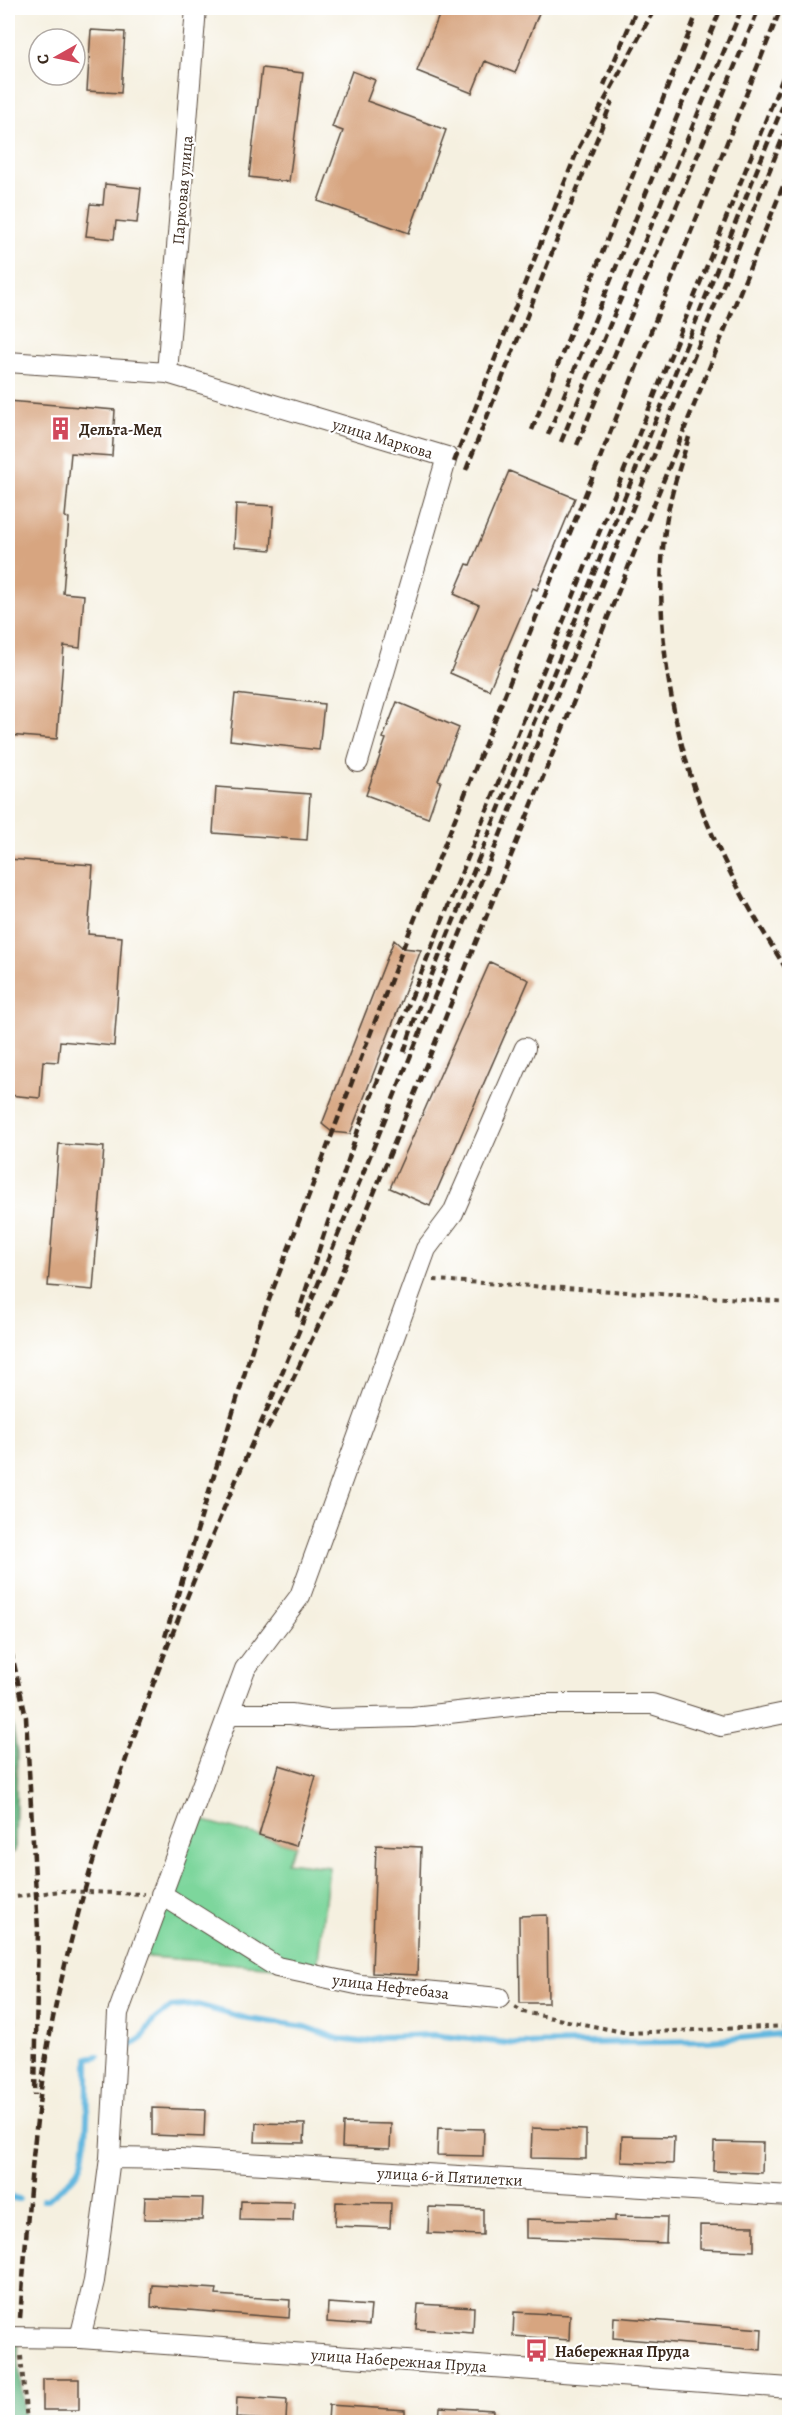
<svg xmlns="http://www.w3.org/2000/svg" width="797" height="2430" viewBox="0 0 797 2430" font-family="Alegreya,serif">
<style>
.green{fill:#7dd69c;stroke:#5c805d;stroke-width:1.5}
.forest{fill:#66b784;stroke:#507051;stroke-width:1.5}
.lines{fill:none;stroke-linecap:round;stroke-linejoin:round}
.stream{stroke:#62b7df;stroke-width:6}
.building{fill:#d7a580}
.minor-casing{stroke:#57483b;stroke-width:22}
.path{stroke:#57483b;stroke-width:4;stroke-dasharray:4.5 4.5;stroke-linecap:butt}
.minor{stroke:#fff;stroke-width:20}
.rail{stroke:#3b2a1e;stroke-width:4.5;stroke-dasharray:9 4.5;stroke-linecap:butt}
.labels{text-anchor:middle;stroke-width:4.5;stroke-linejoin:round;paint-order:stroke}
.street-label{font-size:16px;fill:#3b2a1e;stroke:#fff}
.poi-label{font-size:16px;font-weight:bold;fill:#3b2a1e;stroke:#fff;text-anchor:start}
</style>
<rect width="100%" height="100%" fill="#fff"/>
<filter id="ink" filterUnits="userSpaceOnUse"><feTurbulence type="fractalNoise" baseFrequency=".0167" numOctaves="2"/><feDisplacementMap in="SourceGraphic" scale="12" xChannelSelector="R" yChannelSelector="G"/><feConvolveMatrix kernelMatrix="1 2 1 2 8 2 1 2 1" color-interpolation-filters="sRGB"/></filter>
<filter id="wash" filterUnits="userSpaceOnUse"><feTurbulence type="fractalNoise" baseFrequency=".008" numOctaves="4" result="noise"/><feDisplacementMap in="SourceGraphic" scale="24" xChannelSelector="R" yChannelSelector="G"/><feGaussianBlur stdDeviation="1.35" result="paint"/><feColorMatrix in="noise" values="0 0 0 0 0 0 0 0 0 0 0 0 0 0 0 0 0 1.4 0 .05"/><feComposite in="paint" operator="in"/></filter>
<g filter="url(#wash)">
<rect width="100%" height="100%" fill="#f5f0e0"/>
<path class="green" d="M190 1817 296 1846 286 1862 329 1867 316 1976 277 1967 138 1956Z"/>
<path class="forest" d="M8 1695 17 1753 15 1851 8 1856Z
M8 2007 15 2018 16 2054 8 2181Z
M8 2337H19L18 2356 25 2422H8Z"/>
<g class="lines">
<path class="stream" d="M127 2048 142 2038 153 2021 171 2007 197 2005 248 2019 306 2027 339 2039 362 2042 382 2037 433 2035 516 2044 652 2042 710 2041 790 2033
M8 2197 19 2199
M43 2200H47C58 2190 73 2180 80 2167 89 2151 88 2080 88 2058L98 2056"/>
</g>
<g id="blocks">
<path class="building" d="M442 8H541L515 73 485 61 472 93 417 71Z
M91 30 125 32 121 93 87 91Z
M262 68 303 73 289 182 249 177Z
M352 71 375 80 367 101 446 130 409 233 318 201 343 131 332 127Z
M105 184 141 188 137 223 116 221 114 239 86 236 90 204 103 205Z
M8 401 115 410 112 456 71 453 65 517 69 518 63 593 84 595 80 648 64 646 57 739 8 735Z
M509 471 575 498 537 590 533 588 489 690 450 673 479 605 454 594 467 564 470 565Z
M236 504 274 506 271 550 234 547Z
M235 694 324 704 319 750 230 740Z
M397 702 459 728 438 780 441 781 428 818 366 795 386 739 383 738Z
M216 787 310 794 307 840 213 833Z
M8 859 93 865 88 934 122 937 114 1046 60 1041 58 1062 43 1061 40 1098 8 1095Z
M394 940 403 948 421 950 350 1134 332 1132 322 1124Z
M490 962 529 980 430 1206 390 1188Z
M59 1144 104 1147 93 1290 48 1286Z
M279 1765 316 1776 296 1846 259 1835Z
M376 1845 421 1847 417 1975 372 1973Z
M547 1915 548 2003H520L519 1916Z
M152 2108 205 2110 204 2137 152 2135Z
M256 2123 305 2124 304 2143 255 2142Z
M343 2123 391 2124 390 2149 342 2147Z
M438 2128 484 2129 483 2156 437 2155Z
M532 2128 586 2130V2159L531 2158Z
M622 2136 674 2137 673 2164 621 2162Z
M714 2142 763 2143 762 2173 713 2171Z
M145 2197 203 2198 202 2220 144 2219Z
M241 2201 294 2202 293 2221 240 2220Z
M336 2202 391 2203 390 2228 335 2226Z
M429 2207 483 2209V2235L428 2233Z
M615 2216 667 2217 666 2243 526 2238V2219L615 2221Z
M700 2225 754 2226V2251L700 2249Z
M152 2285 217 2289 216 2295 290 2300 289 2318 151 2307Z
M328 2303 371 2306 369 2325 327 2322Z
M418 2304 474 2307 473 2333 416 2329Z
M514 2312 570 2315 569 2340 513 2336Z
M614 2317 762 2329 761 2350 613 2338Z
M43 2379H79V2410H43Z
M237 2397 287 2400 286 2421 236 2418Z
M329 2405 405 2410V2422H328Z
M440 2407 493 2410 492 2422H439Z"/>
</g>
</g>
<g filter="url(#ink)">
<use href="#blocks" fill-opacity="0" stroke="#57483b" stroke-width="1.5"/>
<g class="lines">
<defs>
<path id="minor" d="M8 362 167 373 447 457 358 762
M167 373 196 8
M229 1714H291L326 1719 413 1717 529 1704H652L721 1726 790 1712
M161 1894 277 1967 361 1985 499 1998
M110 2158 180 2159 790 2196
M8 2337 80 2338 790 2388
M80 2338 94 2281 110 2158 118 2013 245 1669 300 1596 426 1249 453 1213 525 1048"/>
</defs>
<use href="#minor" class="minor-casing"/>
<path class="path" d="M434 1280 790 1302
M8 1898 60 1891 144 1894
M515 2007 523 2012 628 2033 790 2026
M21 2356 27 2422"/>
<use href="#minor" class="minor"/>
<path class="rail" d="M604 85 637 8
M532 430 699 8
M548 435 721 8
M689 437C682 460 674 483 669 507 648 607 672 744 713 836 734 885 762 930 790 975
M561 442 742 8
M577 445 759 8
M454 462 578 149 655 8
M466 470 612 101
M404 1052 418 1009 790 88
M297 1317 359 1127 790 60
M267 1429 284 1398 331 1299 790 169
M8 1637 26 1717 38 1930 35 2095
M165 1637 259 1326 403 948 781 8
M20 2318C28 2218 33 2117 53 2018 97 1808 182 1601 269 1405L790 120"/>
</g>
</g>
<defs>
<symbol id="building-bare" viewBox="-9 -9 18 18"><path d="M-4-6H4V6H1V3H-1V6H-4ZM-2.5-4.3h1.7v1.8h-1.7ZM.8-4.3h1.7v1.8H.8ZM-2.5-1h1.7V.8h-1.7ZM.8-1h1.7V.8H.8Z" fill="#d1495b" stroke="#fff" stroke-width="2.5" paint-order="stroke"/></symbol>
<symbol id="bus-bare" viewBox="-9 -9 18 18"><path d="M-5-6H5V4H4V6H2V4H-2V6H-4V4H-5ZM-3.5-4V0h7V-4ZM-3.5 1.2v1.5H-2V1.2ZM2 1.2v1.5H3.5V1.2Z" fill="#d1495b" stroke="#fff" stroke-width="2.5" paint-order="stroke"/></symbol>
</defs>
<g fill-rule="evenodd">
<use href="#building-bare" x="44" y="412" width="33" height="33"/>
<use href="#bus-bare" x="520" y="2334" width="33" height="33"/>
</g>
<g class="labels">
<g class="street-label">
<text transform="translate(182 190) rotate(-85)" y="6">Парковая улица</text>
<text transform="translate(383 438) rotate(17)" y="6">улица Маркова</text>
<text transform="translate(391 1986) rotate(7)" y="6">улица Нефтебаза</text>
<text transform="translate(450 2176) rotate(3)" y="6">улица 6-й Пятилетки</text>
<text transform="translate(399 2360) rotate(4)" y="6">улица Набережная Пруда</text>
</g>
<g class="poi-label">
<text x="79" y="435">Дельта-Мед</text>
<text x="555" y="2357">Набережная Пруда</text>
</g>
</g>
<rect width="797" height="2430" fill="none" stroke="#fff" stroke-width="30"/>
<g transform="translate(57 57) rotate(261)"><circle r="28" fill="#ffffff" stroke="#b1aaa5" stroke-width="1.5"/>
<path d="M0-4.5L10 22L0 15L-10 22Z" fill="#d1495b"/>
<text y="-9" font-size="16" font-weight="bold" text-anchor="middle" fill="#3b2a1e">С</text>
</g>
</svg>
